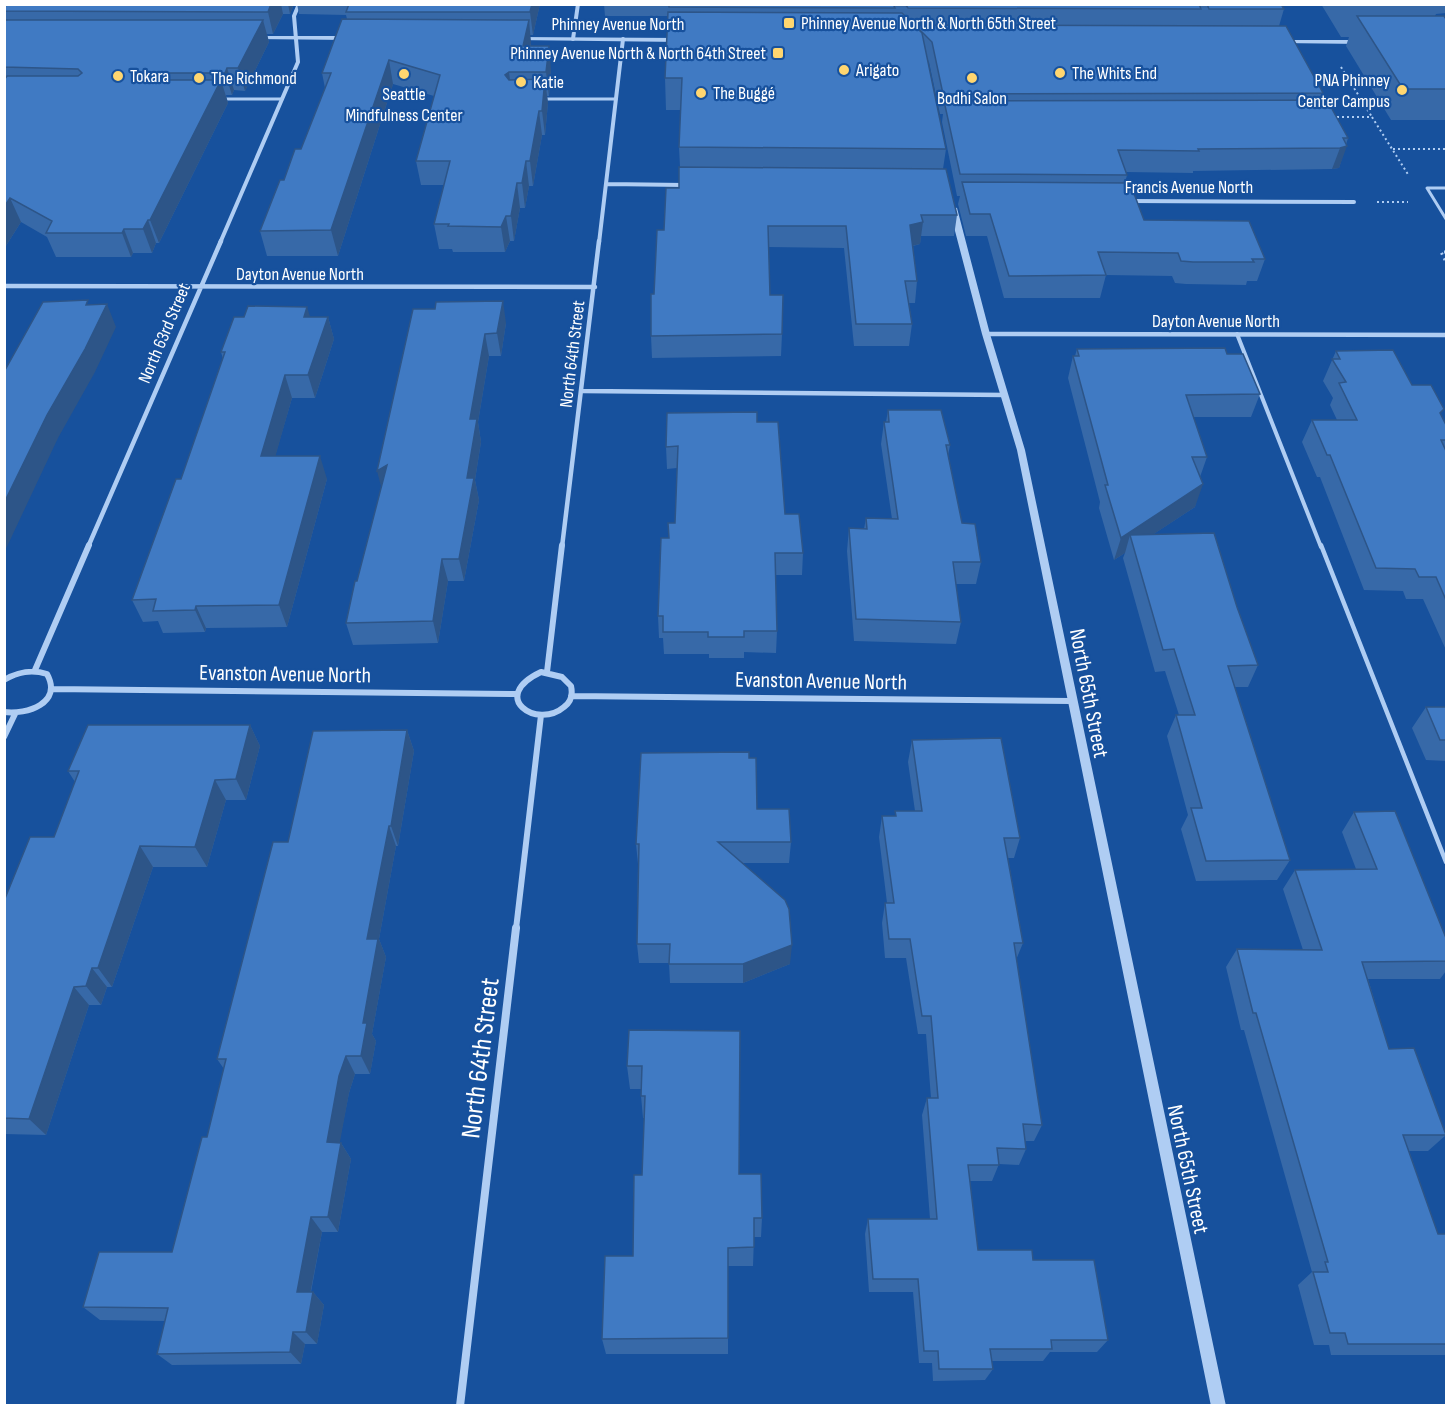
<svg xmlns="http://www.w3.org/2000/svg" width="1451" height="1410" viewBox="0 0 1451 1410" font-family="'Sofia Sans Condensed',sans-serif">
<style>
.lines{fill:none;stroke-linecap:round;stroke-linejoin:round}
.path-far1{stroke:#afcdf3;stroke-width:2;stroke-dasharray:2 3;stroke-linecap:butt}
.path{stroke:#afcdf3;stroke-width:3;stroke-dasharray:2 4;stroke-linecap:butt}
.service-far2{stroke:#afcdf3;stroke-width:3}
.service-far1{stroke:#afcdf3;stroke-width:4}
.service{stroke:#afcdf3;stroke-width:4.5}
.minor-far3{stroke:#afcdf3;stroke-width:4}
.minor-far2{stroke:#afcdf3;stroke-width:4.5}
.minor-far1{stroke:#afcdf3;stroke-width:6}
.minor{stroke:#afcdf3;stroke-width:8}
.tertiary{fill:#afcdf3;fill-rule:evenodd}
.wall{fill:#3769a8}
.shaded-wall{fill:#2d5588}
.building{fill:#407ac3;stroke:#2d5588;stroke-width:1.5}
.poi-dot{fill:#ffd670;stroke:#17519d;stroke-width:2}
.labels{text-anchor:middle;stroke-width:4.5;stroke-linejoin:round;paint-order:stroke}
.far-poi-label{font-size:18px;fill:#fff;stroke:#17519d;text-anchor:start}
.far-street-label{font-size:18px;fill:#fff;stroke:#17519d}
.street-label{font-size:22px;fill:#fff;stroke:#17519d}
.near-street-label{font-size:27px;fill:#fff;stroke:#17519d}
</style>
<rect width="100%" height="100%" fill="#17519d"/>
<g class="lines">
<path class="path-far1" d="M1341 67 1372 117
M1337 117H1372L1409 176
M1393 149H1446
M1377 202H1408"/>
<path class="path" d="M1446 252H1441L1446 262"/>
<path class="service-far2" d="M222 99H282
M544 99H616
M1446 188H1427L1446 219"/>
<path class="service-far1" d="M1237 334 1321 547"/>
<path class="service" d="M1321 545 1446 862"/>
<path class="minor-far3" d="M573 39 578 4
M607 184 684 185
M1129 201 1354 202
M220 243 298 62 294 16 299 4
M599 243 623 39"/>
<path class="minor-far2" d="M4 286 595 287
M986 334 1446 335
M583 391 1005 395
M88 547 221 241
M562 547 599 241"/>
<path class="minor-far1" d="M35 670 89 545
M541 672 562 677 571 686C573 695 571 702 564 707 537 730 488 697 541 672Z
M547 672 562 545
M4 680C18 672 31 669 47 674 63 703 27 715 4 712
M52 689 517 694
M571 696 1071 701
M4 737 15 714
M516 929 541 715"/>
<path class="minor" d="M460 1406 516 928"/>
<path class="tertiary" d="M256 36H348L351 38 348 40 254 39 253 38Z
M517 37 681 38 684 40 681 42 515 40 514 39Z
M1282 40H1362L1365 42 1362 44 1280 43V41Z
M950 206 957 208 990 334 1025 450 1226 1406H1211L1017 450 982 334 949 208Z"/>
</g>
<path class="wall" d="M4 4H294L290 14H283L273 34H267L269 42 245 91 234 90 232 95H226L228 103 159 243H156L152 253H133L131 257H56L47 237 21 222 4 249Z
M297 4H540L533 35H530L531 46 551 69 549 96H547L548 103 545 135H542L533 186H529L525 208H520L514 241H510L505 252H453L452 249H439L434 224 444 185H421L416 161 434 96 393 84 338 256H267L260 231 284 180 301 149 325 88 322 73 347 19 346 15 299 14Z
M604 4H1281L1284 9 1279 26 1323 93 1320 100 1348 138 1339 168 1332 169 1193 171V173L1126 172 1127 175 1125 183 1144 220 1265 259 1257 281H1247L1246 285 1186 284 1175 283 1172 276 1106 275 1100 298H1004L987 236H966L958 204 960 196H957L942 122 943 114H940L929 62 928 60 946 149 943 169 957 215 954 236H921L920 244 913 246 917 281 915 303H909L912 324 909 346H854L844 248 768 247 770 295 782 334 781 356 652 358 651 336 654 294 664 230 679 188 680 167 679 147 681 110H666L665 78 668 16H605Z
M1321 4H1446V13L1436 14 1435 16 1446 19V120H1391L1346 46 1349 37H1341Z
M435 309 506 323 501 356H489L478 422 481 442 475 480 479 500 464 581H448L438 643 353 645 346 623Z
M244 317H328L334 339 315 398H292L275 456 327 479 287 627 206 628 205 632 163 633 158 621 143 622 132 600 181 479 223 359 221 352Z
M1077 349 1227 354 1260 394 1251 417H1193L1207 457 1200 477 1195 507 1152 535 1237 607 1258 665 1248 687H1235L1290 860 1277 880 1196 881 1181 829 1188 815 1167 736 1176 715H1179L1165 671 1155 672 1123 558 1125 553 1114 560 1099 508 1100 502 1068 378 1073 356H1075Z
M1336 351 1412 385 1441 415 1446 425V650L1423 599H1406L1403 591 1364 590 1320 477H1317L1302 442 1312 420H1337L1330 405 1333 398 1323 381Z
M888 410 950 445 948 456 962 523 981 562 976 584H956L961 622 956 644 854 641 847 551 849 528 864 529 866 518 892 519 881 444 884 422H886Z
M757 422 785 514 803 553 802 575H775L777 631 776 653 744 652V658H709V654H664L663 638H659L658 616 669 538 675 523 677 468 667 469 666 447Z
M1426 707H1446V761L1426 760 1412 728Z
M250 725 260 746 246 800H226L207 867H153L112 987H107L101 1005H89L46 1135 4 1134V901L54 837 75 782 68 771Z
M407 730 414 751 398 846H396L379 939 386 957 372 1034 376 1041 370 1074H355L349 1093 339 1143H341L351 1159 338 1232H322L311 1292H313L324 1305 317 1344H305L301 1364 172 1365 157 1354 165 1321 100 1320 83 1307 172 1252 207 1137 224 1069 217 1059 288 842Z
M912 740 1020 838 1014 858H1008L1023 943 1016 960 1042 1125 1034 1141H1025L1026 1149 1019 1165 999 1164 992 1181H970L978 1250 1033 1260 1108 1340 1097 1352H1050L1043 1361H992L993 1369 985 1380 933 1381 932 1363H919L913 1292H869L865 1234 868 1219H930L922 1115 927 1098H931L926 1034H918L906 958H885L882 923 885 903H887L879 837 882 816H895V811H915L908 762Z
M757 809 791 842 789 863H741L790 964 743 983H670L669 963H639L637 944 638 864 636 844Z
M1354 812 1446 938V971L1440 979H1368L1389 1049 1446 1135 1428 1151H1409L1438 1234H1446V1355H1331L1329 1345H1314L1298 1285 1312 1272 1244 1030H1241L1226 967 1237 949 1303 950 1283 889 1295 870 1356 869 1342 832Z
M629 1030 739 1174 762 1218 761 1237H754L753 1266H728V1354H606L602 1339 633 1256 642 1175 644 1118H643L641 1096V1089H630L627 1066Z"/>
<path class="shaded-wall" d="M271 4H281L283 14 273 34 268 12Z
M288 4H294L290 14Z
M532 4H540L533 35 530 12Z
M263 20 269 42 245 91 238 68Z
M529 20 531 43 526 69 523 46Z
M549 46 551 69 549 96 546 72Z
M389 60 393 84 338 256 331 230Z
M227 68 234 90 232 95 225 73Z
M509 72 512 96 505 75Z
M158 73 166 95 155 75Z
M545 79 548 103 545 135 542 111Z
M221 80 228 103 159 243 150 220Z
M539 111 542 135 533 186 530 161Z
M1347 146 1339 168 1332 169 1340 148Z
M526 161 529 186 525 208 522 183Z
M517 183 520 208 514 241 511 216Z
M10 198 21 222 4 249V207Z
M506 216 510 241 505 252 501 227Z
M148 220 156 243 152 253 143 229Z
M923 222 920 244 907 247 910 225Z
M124 229 133 253 131 257 122 233Z
M503 301 506 323 501 356 497 333Z
M107 304 116 327 95 372 58 438 4 553V503L47 415Z
M307 307 314 329 304 317Z
M328 317 334 339 315 398 308 375Z
M485 334 489 356 478 422 481 442 475 480 479 500 464 581 459 559 470 419Z
M285 375 292 398 269 479 261 456Z
M320 456 327 479 287 627 279 605Z
M387 465 383 494 377 471Z
M1203 484 1195 507 1134 547 1130 535 1125 553 1114 560 1121 538Z
M442 559 448 581 438 643 433 621Z
M196 606 206 628 205 632 195 610Z
M250 725 260 746 246 800 236 779Z
M407 730 414 751 398 846 391 826Z
M215 780 226 800 207 867 195 847Z
M389 826 396 846 379 939 386 957 372 1034 376 1041 370 1074 361 1056 367 939Z
M140 846 153 867 112 987 98 968Z
M792 945 790 964 743 983V964Z
M92 968 107 987 101 1005 86 986Z
M74 987 89 1005 46 1135 29 1119Z
M346 1056 355 1074 349 1093 337 1158 327 1142 339 1076Z
M341 1143 351 1159 338 1232 328 1217Z
M311 1217 322 1232 308 1305 297 1292Z
M313 1292 324 1305 317 1344 306 1332Z
M293 1332 305 1344 301 1364 290 1352Z"/>
<path class="building" d="M7 4H271L268 12 4 11V8Z
M349 4H532L530 12H346Z
M669 4H893L895 8 669 7Z
M905 4H1199L1201 9 908 8Z
M1207 4H1281L1284 9H1209Z
M668 12 902 13 922 33 946 149 679 147 682 78H665Z
M1357 16H1444L1446 19V89H1403Z
M342 19 529 20 523 46H549L546 72H509L505 75 509 80 545 79 542 111H539L530 161H526L522 183H517L511 216H506L501 227 448 226 449 224H434L450 161H416L440 75 389 60 331 230 260 231 280 180H284L295 149H301L331 73H322Z
M4 20H263L238 68H227L225 73H158L155 75 158 80H221L150 220H148L143 229H124L122 233H46L52 221 10 198 4 207V80L7 76H78L82 73 78 69 4 67Z
M915 25 1286 26 1323 93 943 94 932 42Z
M1327 100 1348 138H1343L1347 146 1340 148 1198 149 1199 151 1118 150 1127 175 960 174 944 101Z
M679 167 946 169 957 215H921L923 222 910 225 917 281H905L912 324H856L846 226H768L770 295H783L782 334 651 336V294H654L657 230H664L666 188H679Z
M962 182 1130 183 1144 220 1249 221 1265 259H1252L1254 262H1193L1181 261 1178 253 1098 252 1106 275 1009 276 990 214H970Z
M88 300 86 305 107 304 85 349 47 415 4 503V372L43 302Z
M503 301 497 333 485 334 470 419H477L467 478H474L459 559H442L433 621 346 623 355 581H357L387 465 377 471 413 309H435L436 302Z
M248 306 307 307 304 317H328L308 375H285L261 456H320L279 605 196 606 195 610 153 611 156 599 132 600 176 479H181L225 352H221L234 317H244Z
M1225 348 1227 354H1243L1260 394 1186 395 1207 457H1192L1203 484 1121 538 1105 485H1108L1073 356H1079L1077 349Z
M1393 350 1412 385H1431L1444 409 1440 413 1446 425V440H1441L1446 451V600L1436 577H1419L1415 569 1376 568 1330 455H1327L1312 420H1357L1339 383 1346 382 1332 359H1340L1336 351Z
M888 410H941L950 445H946L962 523 975 524 981 562H953L961 622 856 619 849 528 867 529 866 518 898 519 884 422H889Z
M757 412V422H778L785 514H799L803 553H775L777 631H744V637H708V632H663V616H658L661 538H669L668 523H675L678 446 666 447 667 413Z
M1214 533 1237 607 1258 665 1228 666 1290 860 1206 861 1191 808H1202L1176 715H1195L1174 649 1163 650 1130 535Z
M1426 707H1446V740H1440Z
M88 725H250L236 779 215 780 195 847 140 846 98 968H92L86 986 74 987 29 1119 4 1118V901L30 837H54L79 771H68Z
M407 730 391 826H389L367 939H378L363 1023H367L361 1056H346L339 1076 327 1142 341 1143 328 1217H311L297 1292H313L306 1332H293L290 1352 157 1354 168 1308 83 1307 99 1252H172L202 1137H207L226 1059H217L273 842H288L313 731Z
M1001 738 1020 838H1004L1023 943H1014L1042 1125 1023 1124 1026 1149 997 1148 999 1165H968L978 1250H1032L1033 1260H1094L1108 1340H1051L1052 1349H990L993 1369H939L938 1351H924L918 1279H873L868 1219H937L927 1098H938L931 1016H922L910 939H889L885 903H894L882 816H896L895 811H922L912 740Z
M749 752V758H756L757 809H789L791 842H718L785 900 789 909 792 945 743 964H669L670 944H637L639 844H636L641 753Z
M1395 811 1446 938V961L1362 962 1389 1049 1414 1048 1446 1135H1403L1438 1234H1446V1344H1348L1345 1333H1330L1313 1272H1328L1325 1262H1328L1256 1013H1253L1237 949 1322 950 1295 870 1377 869 1354 812Z
M629 1030 740 1031 739 1174H761L762 1218H754V1247L728 1248V1338L602 1339 605 1256H633L634 1175H642L645 1096H641L642 1066H627Z"/>
<g class="poi-dot">
<rect x="783" y="17" width="12" height="12" rx="3"/>
<rect x="772" y="47" width="12" height="12" rx="3"/>
<circle cx="844" cy="70" r="6"/>
<circle cx="1060" cy="73" r="6"/>
<circle cx="404" cy="74" r="6"/>
<circle cx="118" cy="76" r="6"/>
<circle cx="199" cy="78" r="6"/>
<circle cx="972" cy="78" r="6"/>
<circle cx="521" cy="82" r="6"/>
<circle cx="1402" cy="90" r="6"/>
<circle cx="701" cy="93" r="6"/>
</g>
<g class="labels">
<g class="far-poi-label">
<text x="801" y="29">Phinney Avenue North &amp; North 65th Street</text>
<text x="766" y="59" text-anchor="end">Phinney Avenue North &amp; North 64th Street</text>
<text x="856" y="76">Arigato</text>
<text x="1072" y="79">The Whits End</text>
<text x="130" y="82">Tokara</text>
<text x="211" y="84">The Richmond</text>
<text x="1390" y="86" text-anchor="end">PNA Phinney<tspan x="1390" dy="21">Center Campus</tspan></text>
<text x="533" y="88">Katie</text>
<text x="713" y="99">The Buggé</text>
<text x="404" y="100" text-anchor="middle">Seattle<tspan x="404" dy="21">Mindfulness Center</tspan></text>
<text x="972" y="104" text-anchor="middle">Bodhi Salon</text>
</g>
<g class="far-street-label">
<text x="618" y="30">Phinney Avenue North</text>
<text x="1189" y="193">Francis Avenue North</text>
<text x="300" y="280">Dayton Avenue North</text>
<text x="1216" y="327">Dayton Avenue North</text>
<text transform="translate(164 333) rotate(-67)" y="6">North 63rd Street</text>
<text transform="translate(572 354) rotate(-83)" y="6">North 64th Street</text>
</g>
<g class="street-label">
<text transform="translate(285 673) rotate(1)" y="8">Evanston Avenue North</text>
<text transform="translate(821 680) rotate(1)" y="8">Evanston Avenue North</text>
<text transform="translate(1090 693) rotate(79)" y="8">North 65th Street</text>
<text transform="translate(1189 1169) rotate(78)" y="8">North 65th Street</text>
</g>
<g class="near-street-label">
<text transform="translate(480 1058) rotate(-83)" y="9">North 64th Street</text>
</g>
</g>
<rect width="1451" height="1410" fill="none" stroke="#ffffff" stroke-width="12"/>
</svg>
